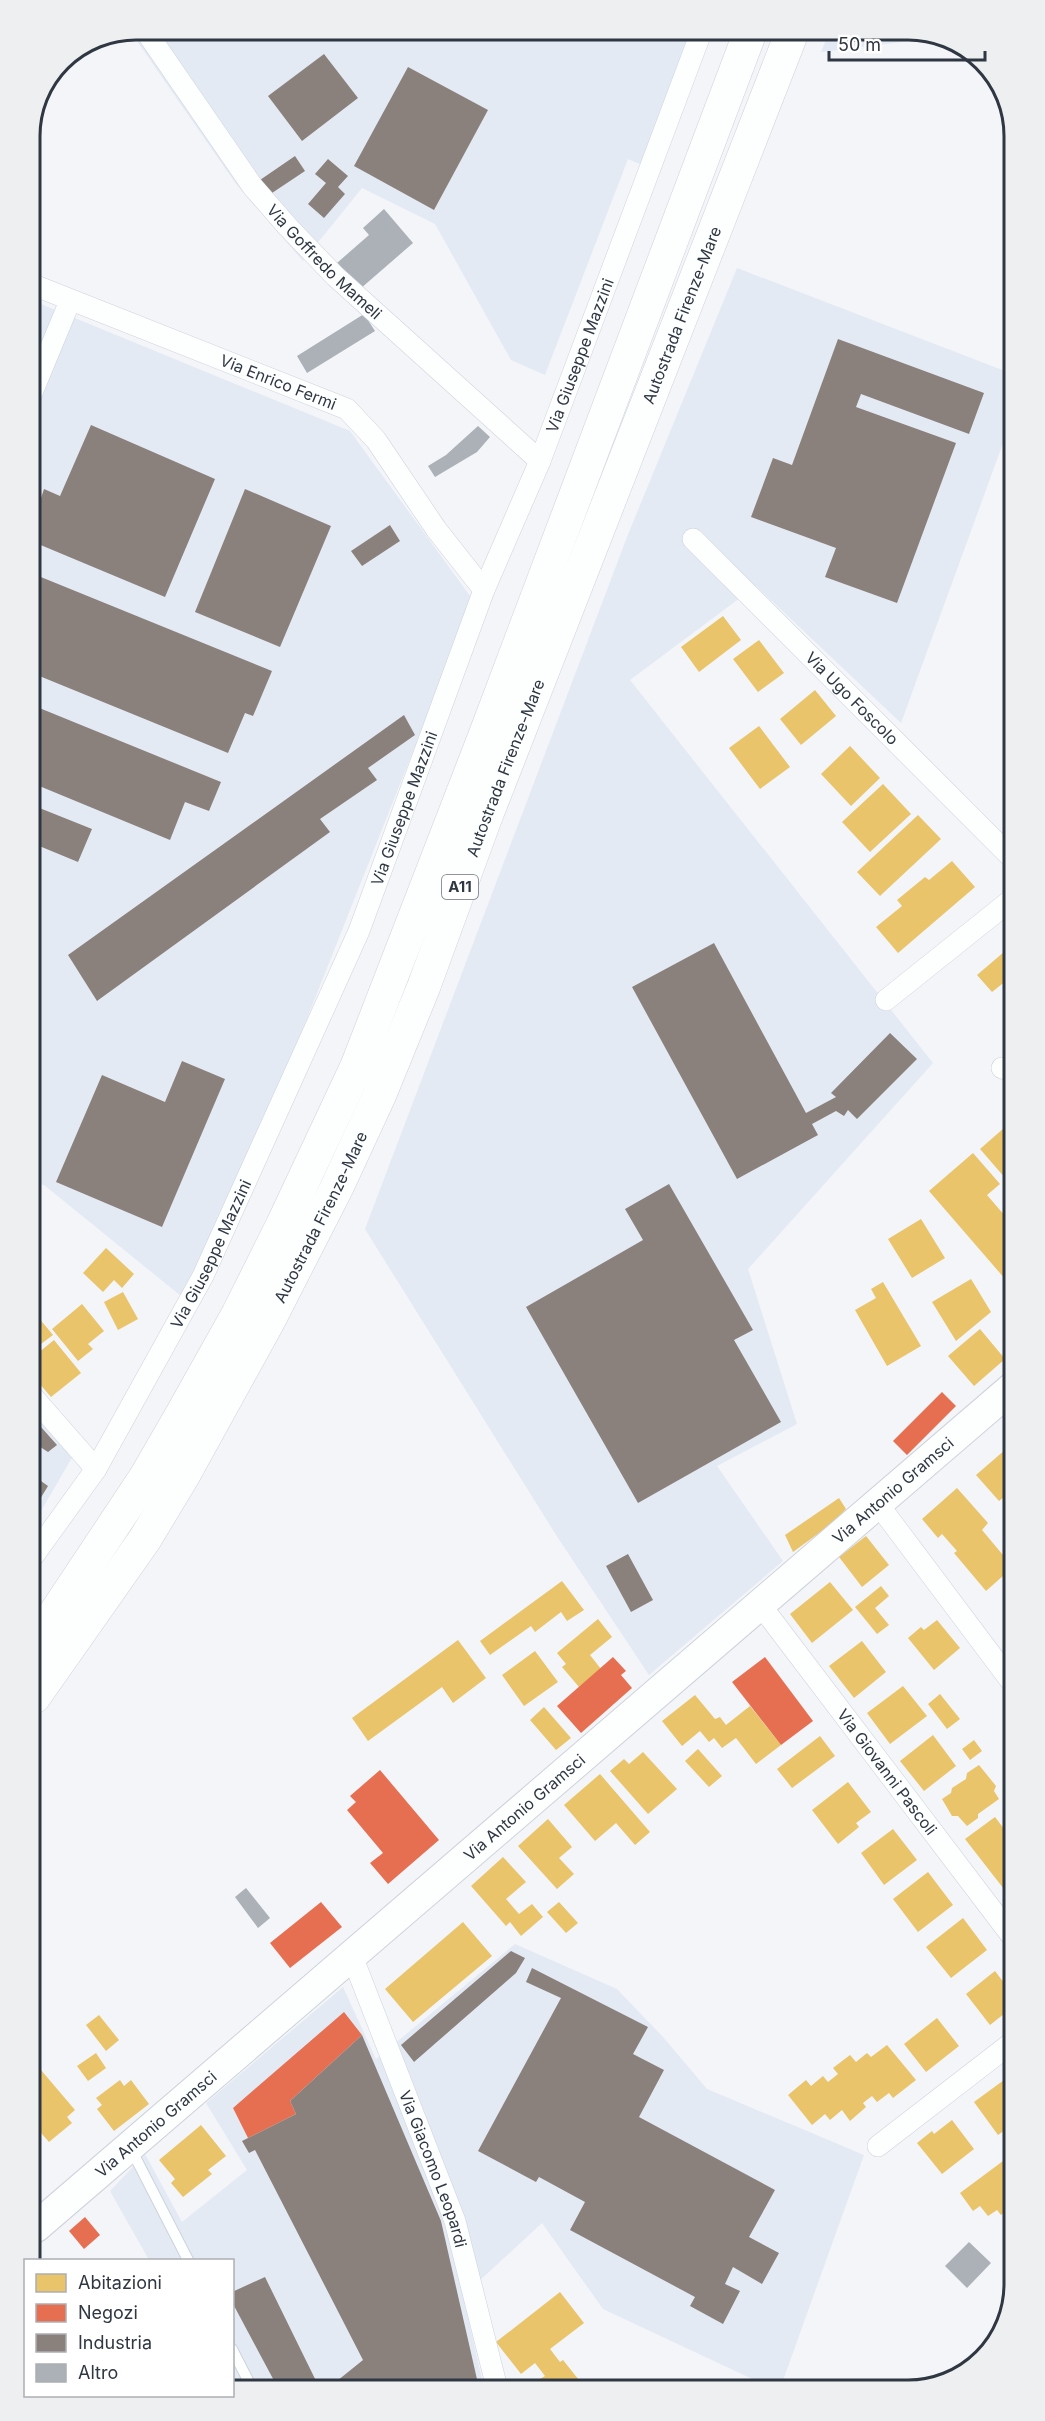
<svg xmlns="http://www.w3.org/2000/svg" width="1045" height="2421" viewBox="0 0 1045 2421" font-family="Inter,sans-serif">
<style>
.built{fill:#e4eaf4}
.homes{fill:#e9c46a}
.shops{fill:#e76f51}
.industry{fill:#8a817c}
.building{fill:#acb0b7}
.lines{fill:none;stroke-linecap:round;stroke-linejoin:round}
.lane-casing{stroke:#ced3db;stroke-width:12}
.street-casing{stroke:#ced3db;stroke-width:22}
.secondary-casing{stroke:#ced3db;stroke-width:32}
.highway-casing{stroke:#ced3db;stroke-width:34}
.lane{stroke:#fdfefe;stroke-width:10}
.street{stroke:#fdfefe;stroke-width:21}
.secondary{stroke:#fdfefe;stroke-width:30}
.highway{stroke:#fdfefe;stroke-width:33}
.labels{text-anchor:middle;stroke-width:6;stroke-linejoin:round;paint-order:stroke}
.shield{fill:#fff;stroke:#6d737b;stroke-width:1.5}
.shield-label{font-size:15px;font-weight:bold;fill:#2f3743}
.street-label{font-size:16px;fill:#2f3743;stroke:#fff}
.rim{fill:none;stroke:#2f3743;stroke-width:3}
</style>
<rect width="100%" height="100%" fill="#f3f5f8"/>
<path class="built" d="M137 30H692L642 165 628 159 545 375 511 360 435 224 362 188 303 261 236 184 130 31Z
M830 30H915L935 38 821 52Z
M737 268 1010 373V424L901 723 756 586 630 680 933 1063 748 1269 797 1424 717 1466 783 1561 649 1675 558 1538 365 1229 627 537Z
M31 300 350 431 473 600 266 1122 181 1296 44 1185 33 1183Z
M33 1412 73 1456 34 1523Z
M515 1944 617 1989 663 2037 707 2089 864 2155 781 2386H767L603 2309 542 2223 463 2296 484 2388 233 2390 232 2260H149L110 2191 145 2154 182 2222 247 2170 206 2103 343 1987 376 2059Z"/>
<path class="homes" d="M723 616 741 640 699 672 681 647Z
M759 640 784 673 758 692 733 659Z
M815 690 836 716 801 745 780 719Z
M759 726 790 767 760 789 729 748Z
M850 746 880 778 851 806 821 774Z
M883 784 911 814 870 852 842 822Z
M918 815 941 839 880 896 857 872Z
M952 861 975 887 898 953 876 927 902 906 897 900 925 877 929 880Z
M1011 946 1012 976 992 992 977 975Z
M1012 1121V1173L1006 1179 980 1149Z
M973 1153 1000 1184 987 1195 1012 1224V1287L929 1191Z
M921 1219 945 1258 912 1278 888 1239Z
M106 1248 134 1274 122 1288 114 1280 103 1292 83 1273Z
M971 1279 991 1312 956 1341 932 1302Z
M883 1282 921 1346 887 1366 855 1310 876 1298 871 1289Z
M123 1292 138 1319 118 1330 104 1302Z
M82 1304 104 1331 88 1344 93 1349 78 1361 52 1329Z
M33 1311 53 1335 33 1350Z
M980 1329 1005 1359 974 1386 948 1356Z
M54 1340 81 1373 51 1397 33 1376V1357Z
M1013 1443V1490L999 1501 976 1475Z
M957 1488 988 1523 982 1530 1013 1567 986 1591 954 1553 957 1551 942 1534 938 1538 922 1519Z
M839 1498 846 1509 834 1522 793 1552 785 1535Z
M866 1536 889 1565 862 1587 839 1557Z
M562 1581 584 1610 567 1621 561 1612 535 1632 531 1626 490 1655 480 1641Z
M830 1582 853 1610 812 1643 790 1614Z
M881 1586 889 1596 875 1608 889 1625 877 1634 855 1607Z
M598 1619 612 1637 590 1655 601 1669 579 1687 562 1667 566 1664 557 1653Z
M937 1620 960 1648 934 1670 908 1638 921 1627 924 1630Z
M458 1640 486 1678 453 1703 442 1687 368 1741 352 1718Z
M862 1641 886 1672 854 1698 829 1666Z
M535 1651 558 1682 524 1706 502 1675Z
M903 1686 927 1716 890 1744 867 1713Z
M940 1694 960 1719 947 1729 928 1704Z
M695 1695 715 1719 720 1717 726 1725 750 1706 781 1745 756 1764 736 1738 722 1748 714 1738 709 1742 700 1731 682 1746 662 1721Z
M544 1707 571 1738 556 1750 530 1720Z
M933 1735 956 1766 924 1791 900 1761Z
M820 1736 835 1756 792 1788 777 1769Z
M974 1740 982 1751 970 1760 962 1749Z
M698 1749 722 1776 709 1787 685 1761Z
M643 1752 677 1789 648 1814 610 1771 624 1759 629 1764Z
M979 1765 996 1786 994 1791 999 1799 978 1814V1818L967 1826 958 1816H952L942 1799 951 1793 952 1788 966 1779 967 1773Z
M600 1774 650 1832 635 1845 616 1823 595 1841 564 1805Z
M848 1782 871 1812 856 1823 859 1827 838 1844 812 1810Z
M1014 1796V1816L1004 1803Z
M995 1817 1014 1842V1888L1007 1893 965 1839Z
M548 1819 572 1847 559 1858 574 1874 557 1889 518 1846Z
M893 1829 917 1860 884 1885 861 1853Z
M503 1857 526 1882 506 1899 519 1914 532 1904 543 1917 521 1936 510 1922 506 1926 471 1886Z
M928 1872 953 1905 918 1932 893 1899Z
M559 1902 578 1923 566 1933 547 1912Z
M963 1918 987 1950 951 1978 926 1947Z
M463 1922 492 1956 413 2022 385 1989Z
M995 1971 1014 1996V2006L990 2025 966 1994Z
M99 2015 119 2040 106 2051 86 2025Z
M937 2018 959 2046 926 2072 904 2044Z
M887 2045 916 2080 893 2098 889 2093 877 2102 872 2096 863 2103 866 2107 850 2121 842 2110 830 2120 825 2114 812 2125 788 2095 806 2080 811 2086 823 2076 828 2082 838 2074 833 2068 850 2055 856 2062 867 2053 871 2057Z
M96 2053 106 2068 88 2081 77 2066Z
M41 2070 75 2110 67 2117 72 2123 49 2142 35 2126V2075Z
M120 2080 124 2086 131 2080 149 2104 114 2131 97 2109 102 2105 96 2098Z
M1004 2080 1014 2094 1015 2123 998 2135 974 2102Z
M952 2120 974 2149 942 2174 917 2143 932 2131 934 2134Z
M201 2125 226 2156 208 2170 212 2174 183 2197 171 2183 175 2179 159 2160Z
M1003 2161 1015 2176V2184L1005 2191 1014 2205 1001 2215 997 2210 988 2216 980 2206 973 2211 960 2193Z
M560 2292 584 2323 550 2349 560 2362 563 2360 579 2380 568 2388H547L540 2379 545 2376 535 2363 521 2374 496 2342Z"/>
<path class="shops" d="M942 1392 956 1406 907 1455 893 1441Z
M613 1657 626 1671 621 1675 632 1688 581 1733 557 1706Z
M765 1657 813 1721 781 1745 732 1682Z
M380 1770 439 1840 388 1884 370 1863 383 1853 347 1810 356 1802 350 1796Z
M321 1902 342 1927 290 1968 270 1943Z
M344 2012 362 2035 290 2101 296 2114 248 2138 233 2108Z
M85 2217 100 2235 84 2249 69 2231Z"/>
<path class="industry" d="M499 30H523L520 38Z
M324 54 358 98 302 141 268 96Z
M408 67 488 110 434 210 354 166Z
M295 156 305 171 269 195 260 180Z
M328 159 348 176 338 187 345 194 324 218 308 204 326 183 315 174Z
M838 339 984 393 969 434 861 394 856 407 956 443 897 603 825 577 836 548 751 517 773 458 792 465Z
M91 425 215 479 165 597 31 541V528L44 489 60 496Z
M245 489 331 526 280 647 195 612Z
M390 525 400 541 362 566 351 551Z
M31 573 272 671 253 716 245 713 228 753 32 673Z
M32 705 221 782 209 811 185 802 170 840 32 783Z
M404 715 415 735 368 768 377 780 320 819 330 832 97 1001 68 955Z
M32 805 92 829 78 862 32 843Z
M714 943 806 1113 836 1097 831 1093 890 1033 917 1059 857 1119 848 1110 844 1116 836 1111 812 1124 818 1135 737 1179 632 987Z
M182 1061 225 1079 162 1227 56 1182 102 1075 165 1102Z
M669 1184 753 1330 734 1340 781 1422 638 1503 526 1307 643 1240 625 1209Z
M33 1418 57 1445 48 1452 34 1443Z
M34 1476 48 1486 34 1509Z
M628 1554 653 1600 631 1612 606 1566Z
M511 1951 525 1958 516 1973 414 2062 401 2045Z
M532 1968 648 2027 633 2054 664 2070 639 2117 775 2190 749 2237 779 2253 762 2284 733 2267 725 2284 740 2291 723 2324 690 2306 695 2297 570 2230 585 2202 539 2177 536 2182 478 2151 561 1998 526 1982Z
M362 2035 441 2221 479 2388 327 2389 363 2360 255 2150 249 2153 242 2141 296 2114 290 2101Z
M265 2277 320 2389 279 2390 232 2302V2292Z"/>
<path class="building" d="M384 209 413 243 360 289 337 263 369 235 363 228Z
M364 314 375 331 307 373 297 356Z
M478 426 490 437 477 452 435 477 428 466 446 455Z
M246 1888 270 1918 258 1928 235 1897Z
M969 2242 991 2263 967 2288 945 2266Z"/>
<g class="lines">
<defs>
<path id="lane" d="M131 2149 188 2260
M232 2349 253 2390"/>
<g id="street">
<path id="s1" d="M145 30 253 187 288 227 335 276 540 461"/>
<path id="s2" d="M31 284 347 409 376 440 436 529 484 590"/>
<path d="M31 395 70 301"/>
<path id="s3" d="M693 539 1011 857"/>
<path d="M886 1000 1011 900"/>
<path d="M1002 1068 1012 1071"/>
<path d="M33 1397 96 1469"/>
<path d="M878 1504 1013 1684"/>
<path id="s4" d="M34 1555 96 1469 203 1276 359 931 484 590 540 461 702 30"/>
<path id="s5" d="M759 1603 1014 1939"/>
<path id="s6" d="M352 1956 455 2221 497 2388"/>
<path d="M878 2146 1014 2041"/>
</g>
<g id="secondary">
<path id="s7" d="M36 2227 1013 1387"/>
</g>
<g id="highway">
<path d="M34 1645 145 1478 182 1414 238 1314 282 1226 357 1066 484 738 751 30"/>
<path id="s8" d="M34 1697 145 1539 183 1476 269 1320 337 1187 380 1094 424 986 485 819 793 30"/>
</g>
</defs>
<use href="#lane" class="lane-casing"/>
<use href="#street" class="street-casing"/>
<use href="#secondary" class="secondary-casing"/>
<use href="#highway" class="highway-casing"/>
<use href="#lane" class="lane"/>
<use href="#street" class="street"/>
<use href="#secondary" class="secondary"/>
<use href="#highway" class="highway"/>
</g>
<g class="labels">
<rect class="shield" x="442" y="875" width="36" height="24" rx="4.5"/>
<g class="shield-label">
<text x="460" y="892">A11</text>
</g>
<g class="street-label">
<text dy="6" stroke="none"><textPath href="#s1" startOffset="294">Via Goffredo Mameli</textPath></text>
<text dy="6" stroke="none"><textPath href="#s8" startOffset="1532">Autostrada Firenze-Mare</textPath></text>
<text dy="6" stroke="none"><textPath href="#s4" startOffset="1322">Via Giuseppe Mazzini</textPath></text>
<text dy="6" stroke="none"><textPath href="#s2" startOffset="266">Via Enrico Fermi</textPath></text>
<text dy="6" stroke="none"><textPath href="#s3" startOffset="225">Via Ugo Foscolo</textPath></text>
<text dy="6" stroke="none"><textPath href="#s8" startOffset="1046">Autostrada Firenze-Mare</textPath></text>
<text dy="6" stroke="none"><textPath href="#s4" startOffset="836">Via Giuseppe Mazzini</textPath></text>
<text dy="6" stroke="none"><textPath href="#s8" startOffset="560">Autostrada Firenze-Mare</textPath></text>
<text dy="6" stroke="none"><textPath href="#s4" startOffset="350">Via Giuseppe Mazzini</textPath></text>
<text dy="6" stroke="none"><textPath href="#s7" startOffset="1130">Via Antonio Gramsci</textPath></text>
<text dy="6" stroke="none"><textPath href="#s5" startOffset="212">Via Giovanni Pascoli</textPath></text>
<text dy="6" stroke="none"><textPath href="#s7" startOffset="644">Via Antonio Gramsci</textPath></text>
<text dy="6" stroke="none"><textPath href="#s7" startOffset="158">Via Antonio Gramsci</textPath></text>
<text dy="6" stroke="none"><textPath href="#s6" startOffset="228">Via Giacomo Leopardi</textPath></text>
</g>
</g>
<path d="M0 0H1045V2421H0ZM136 40H908A96 96 0 0 1 1004 136V2284A96 96 0 0 1 908 2380H136A96 96 0 0 1 40 2284V136A96 96 0 0 1 136 40Z" fill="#eeeff0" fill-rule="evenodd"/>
<path class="rim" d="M136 40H908A96 96 0 0 1 1004 136V2284A96 96 0 0 1 908 2380H136A96 96 0 0 1 40 2284V136A96 96 0 0 1 136 40Z"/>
<rect x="24" y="2259" width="210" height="138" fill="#ffffff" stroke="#acafb4" stroke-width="1.5"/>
<rect x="36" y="2274" width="30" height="18" fill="#e9c46a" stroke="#acafb4" stroke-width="1.5"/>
<text x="78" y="2289" font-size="18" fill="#2f3743">Abitazioni</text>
<rect x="36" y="2304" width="30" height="18" fill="#e76f51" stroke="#acafb4" stroke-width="1.5"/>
<text x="78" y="2319" font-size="18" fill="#2f3743">Negozi</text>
<rect x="36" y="2334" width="30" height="18" fill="#8a817c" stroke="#acafb4" stroke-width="1.5"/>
<text x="78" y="2349" font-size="18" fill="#2f3743">Industria</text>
<rect x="36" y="2364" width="30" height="18" fill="#acb0b7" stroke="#acafb4" stroke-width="1.5"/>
<text x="78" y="2379" font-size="18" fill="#2f3743">Altro</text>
<path d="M829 51v9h156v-9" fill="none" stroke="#2f3743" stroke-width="3"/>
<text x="838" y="51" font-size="18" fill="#2f3743" stroke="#ffffff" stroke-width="4.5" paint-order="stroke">50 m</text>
</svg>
